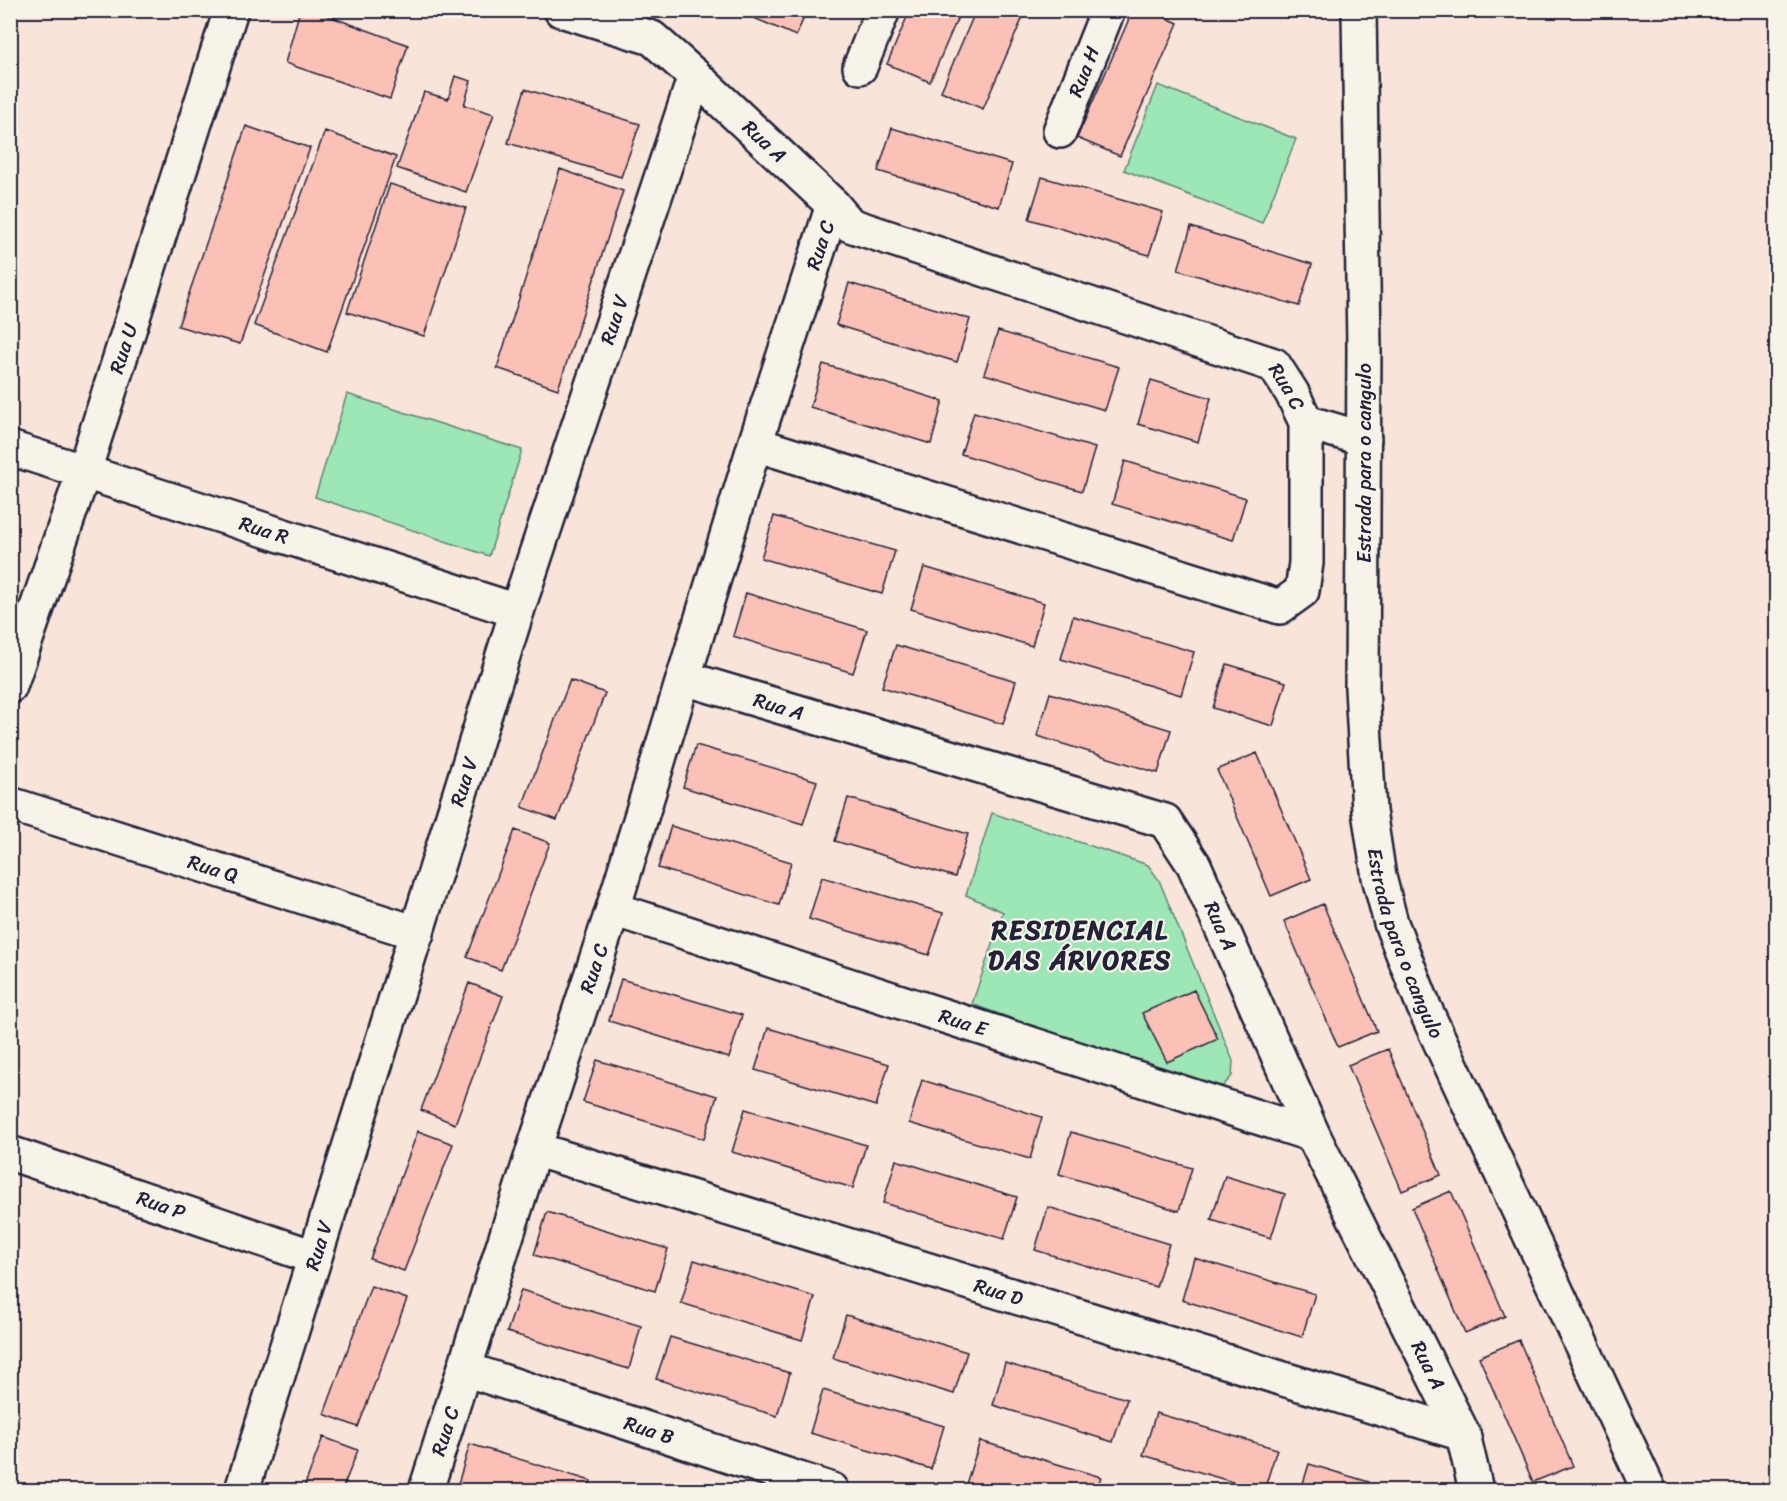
<svg xmlns="http://www.w3.org/2000/svg" width="1787" height="1501" viewBox="0 0 1787 1501" font-family="Sriracha,sans-serif">
<style>
.green{fill:#9de6b5;stroke:#608478;stroke-width:1.5}
.building{fill:#fbc0b6;stroke:#22223b;stroke-width:1.5}
.lines{fill:none;stroke-linecap:round;stroke-linejoin:round}
.minor-casing{stroke:#22223b;stroke-width:38}
.tertiary-casing{stroke:#22223b;stroke-width:38}
.minor{stroke:#f7f3e8;stroke-width:33}
.tertiary{stroke:#f7f3e8;stroke-width:33}
.labels{text-anchor:middle;stroke-width:4.5;stroke-linejoin:round;paint-order:stroke}
.street-label{font-size:20px;fill:#22223b;stroke:#f7f3e8}
.district-label{font-size:26px;font-weight:bold;letter-spacing:1.5px;fill:#22223b;stroke:#f7f3e8}
</style>
<rect width="100%" height="100%" fill="#f8e4d9"/>
<filter id="ink" filterUnits="userSpaceOnUse"><feTurbulence type="fractalNoise" baseFrequency=".0167" numOctaves="2"/><feDisplacementMap in="SourceGraphic" scale="12" xChannelSelector="R" yChannelSelector="G"/><feConvolveMatrix kernelMatrix="1 2 1 2 8 2 1 2 1" color-interpolation-filters="sRGB"/></filter>
<g filter="url(#ink)">
<path class="green" d="M1158 85 1296 139 1262 223 1124 170Z
M347 394 522 450 489 556 315 497Z
M992 813 1148 865 1159 880 1233 1061 1232 1076 1223 1086H1206L1047 1032 972 1004 1003 912 966 895Z"/>
<path class="building" d="M300 10H312L408 45 390 99 285 63Z
M757 10H807L796 36 754 18Z
M910 10H961L930 82 887 64Z
M976 10H1026L983 109 941 91Z
M1133 10H1149L1178 23 1120 156 1077 138Z
M455 76 471 81 464 105 494 114 466 192 397 168 424 92 448 99Z
M525 89 640 124 621 177 508 143Z
M246 126 310 148 240 344 178 326Z
M892 128 1012 164 999 207 878 171Z
M325 131 396 157 327 352 254 325Z
M560 169 623 191 558 389 497 368Z
M1042 177 1163 212 1149 255 1029 219Z
M390 184 466 208 424 336 347 312Z
M1191 227 1312 264 1299 306 1178 270Z
M849 283 970 319 957 362 836 325Z
M998 331 1119 367 1105 410 984 374Z
M823 364 943 401 931 444 810 407Z
M1151 380 1211 398 1198 442 1138 424Z
M974 412 1095 448 1082 491 961 454Z
M1125 461 1246 498 1233 540 1112 504Z
M774 516 895 551 882 594 761 558Z
M924 567 1044 603 1032 646 911 609Z
M746 593 867 630 853 673 733 636Z
M1073 616 1194 652 1181 695 1061 659Z
M896 645 1016 681 1003 724 882 687Z
M1227 664 1286 682 1273 726 1213 708Z
M570 680 605 693 557 820 522 807Z
M1050 693 1171 730 1158 773 1037 736Z
M696 745 817 781 803 824 683 787Z
M1257 753 1311 879 1271 896 1217 770Z
M848 798 968 834 955 877 835 841Z
M671 826 791 862 779 905 658 868Z
M515 830 550 843 501 970 467 957Z
M822 877 943 913 929 955 809 919Z
M1323 904 1377 1031 1338 1047 1284 921Z
M621 979 742 1015 729 1058 609 1021Z
M469 983 503 996 455 1124 421 1110Z
M1194 990 1218 1039 1167 1062 1142 1013Z
M768 1028 889 1064 876 1106 755 1070Z
M1388 1049 1441 1175 1402 1191 1348 1065Z
M597 1060 717 1096 704 1139 583 1102Z
M922 1080 1042 1117 1030 1159 909 1123Z
M745 1109 866 1145 853 1188 732 1152Z
M418 1131 453 1144 404 1271 370 1259Z
M1071 1132 1192 1168 1179 1211 1059 1174Z
M896 1160 1017 1197 1004 1239 883 1203Z
M1225 1176 1285 1194 1271 1238 1211 1220Z
M1451 1191 1505 1316 1465 1333 1412 1208Z
M1048 1207 1169 1244 1156 1287 1035 1250Z
M547 1212 668 1249 655 1291 534 1255Z
M1194 1258 1315 1294 1302 1337 1182 1300Z
M694 1260 815 1297 802 1340 681 1303Z
M371 1286 407 1299 358 1427 324 1414Z
M521 1290 641 1326 629 1369 507 1332Z
M846 1315 967 1352 954 1394 833 1358Z
M670 1337 790 1373 777 1416 656 1379Z
M1519 1340 1573 1466 1533 1482 1479 1357Z
M1005 1363 1127 1399 1113 1442 993 1405Z
M823 1390 944 1426 931 1469 810 1433Z
M1156 1413 1277 1449 1264 1490H1259L1143 1455Z
M323 1437 358 1450 342 1490H303Z
M980 1441 1101 1477 1096 1490H989L966 1484Z
M470 1444 591 1481 588 1490H470L457 1487Z
M1309 1464 1369 1482 1366 1490H1301Z"/>
<g class="lines">
<defs>
<g id="minor">
<path id="s1" d="M561 10 652 38 695 76 833 205"/>
<path d="M860 67 883 10"/>
<path id="s2" d="M1060 131 1108 10"/>
<path d="M1306 422 1364 439"/>
<path id="s3" d="M10 448 517 611"/>
<path id="s4" d="M684 678 1165 821 1194 865 1313 1135 1463 1434 1476 1490"/>
<path id="s5" d="M10 686 84 471 231 10"/>
<path id="s6" d="M10 804 417 933"/>
<path id="s7" d="M613 909 1313 1135"/>
<path id="s8" d="M534 1149 1463 1434"/>
<path id="s9" d="M10 1153 314 1257"/>
<path id="s10" d="M465 1369 832 1490"/>
<path id="s11" d="M242 1490 517 611 695 76"/>
<path id="s12" d="M426 1490 534 1149 613 909 755 444 833 205 850 225 1274 365 1292 393 1306 422V563L1302 591 1280 607 755 444"/>
</g>
<g id="tertiary">
<path id="s13" d="M1359 10 1364 348 1362 688 1369 811 1379 877 1391 923 1424 1007 1649 1490"/>
</g>
</defs>
<use href="#minor" class="minor-casing"/>
<use href="#tertiary" class="tertiary-casing"/>
<use href="#minor" class="minor"/>
<use href="#tertiary" class="tertiary"/>
</g>
</g>
<g class="labels">
<g class="street-label">
<text dy="7" stroke="none"><textPath href="#s2" startOffset="64">Rua H</textPath></text>
<text dy="7" stroke="none"><textPath href="#s1" startOffset="248">Rua A</textPath></text>
<text dy="7" stroke="none"><textPath href="#s12" startOffset="1306">Rua C</textPath></text>
<text dy="7" stroke="none"><textPath href="#s11" startOffset="1228">Rua V</textPath></text>
<text dy="7" stroke="none"><textPath href="#s5" startOffset="356">Rua U</textPath></text>
<text dy="7" stroke="none"><textPath href="#s12" startOffset="1846">Rua C</textPath></text>
<text transform="translate(1364 463) rotate(-90)" y="7">Estrada para o cangulo</text>
<text dy="7" stroke="none"><textPath href="#s3" startOffset="267">Rua R</textPath></text>
<text dy="7" stroke="none"><textPath href="#s4" startOffset="99">Rua A</textPath></text>
<text dy="7" stroke="none"><textPath href="#s11" startOffset="742">Rua V</textPath></text>
<text dy="7" stroke="none"><textPath href="#s6" startOffset="213">Rua Q</textPath></text>
<text dy="7" stroke="none"><textPath href="#s4" startOffset="621">Rua A</textPath></text>
<text dy="7" stroke="none"><textPath href="#s13" startOffset="939">Estrada para o cangulo</textPath></text>
<text dy="7" stroke="none"><textPath href="#s12" startOffset="548">Rua C</textPath></text>
<text dy="7" stroke="none"><textPath href="#s7" startOffset="368">Rua E</textPath></text>
<text dy="7" stroke="none"><textPath href="#s9" startOffset="160">Rua P</textPath></text>
<text dy="7" stroke="none"><textPath href="#s11" startOffset="256">Rua V</textPath></text>
<text dy="7" stroke="none"><textPath href="#s8" startOffset="486">Rua D</textPath></text>
<text dy="7" stroke="none"><textPath href="#s4" startOffset="1107">Rua A</textPath></text>
<text dy="7" stroke="none"><textPath href="#s10" startOffset="194">Rua B</textPath></text>
<text dy="7" stroke="none"><textPath href="#s12" startOffset="62">Rua C</textPath></text>
</g>
<g class="district-label">
<text x="1080" y="939">RESIDENCIAL<tspan x="1080" dy="30">DAS ÁRVORES</tspan></text>
</g>
</g>
<rect width="1787" height="1501" fill="none" stroke="#f7f3e8" stroke-width="36"/>
<rect x="18" y="18" width="1751" height="1465" fill="none" stroke="#22223b" stroke-width="2" filter="url(#ink)"/>
</svg>
